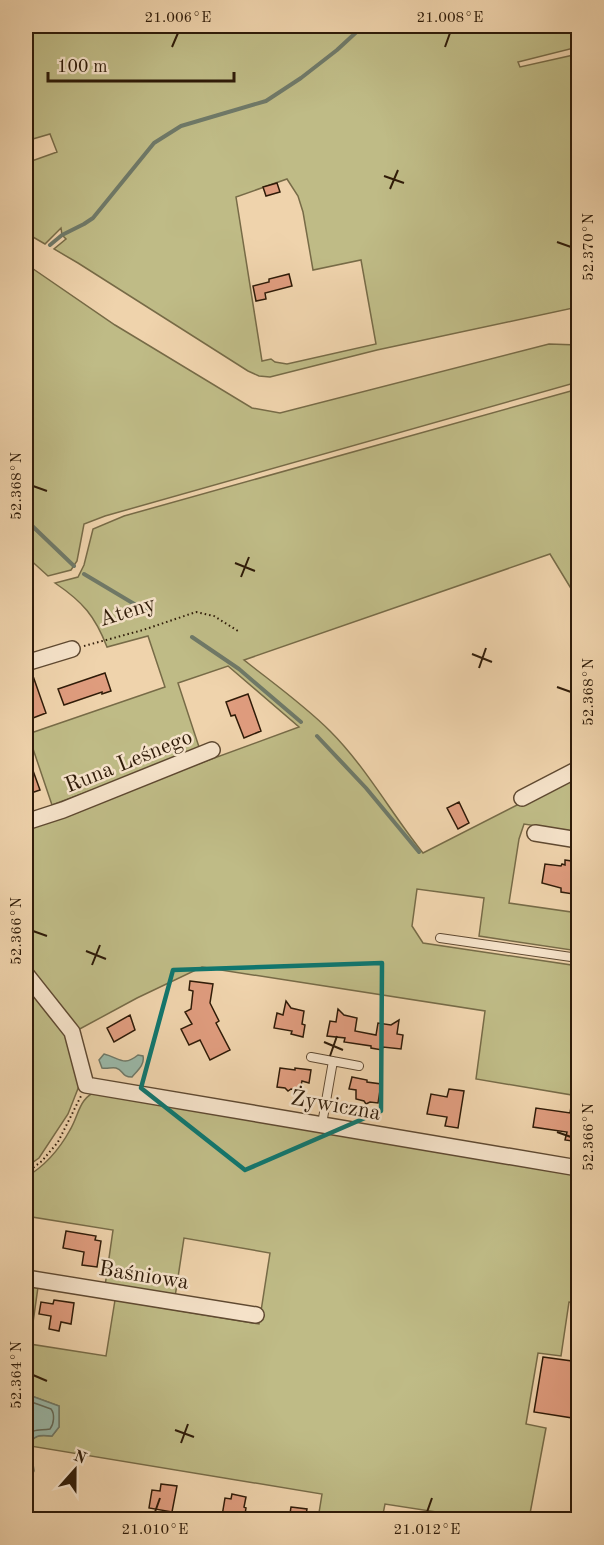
<svg xmlns="http://www.w3.org/2000/svg" width="604" height="1545" viewBox="0 0 604 1545" font-family="'Old Standard TT',serif">
<style>
.green{fill:#bfbb86;stroke:#776b47;stroke-width:1.5;fill-rule:evenodd}
.water{fill:#9ab8a8;stroke:#6f7968;stroke-width:1.5}
.lines{fill:none;stroke-linecap:round;stroke-linejoin:round}
.shore{stroke:#646a58;stroke-width:1.5}
.stream{stroke:#6f7968;stroke-width:4}
.building{fill:#df9c7e;stroke:#2f1b08;stroke-width:1.5}
.lane-casing{stroke:#5f4931;stroke-width:10}
.street-casing{stroke:#5f4931;stroke-width:18}
.path{stroke:#2f1b08;stroke-width:2;stroke-dasharray:1.5 3;stroke-linecap:butt}
.lane{stroke:#f5e2c9;stroke-width:8}
.street{stroke:#f5e2c9;stroke-width:15}
.marked{fill:none;stroke:#0f766e;stroke-width:4.5;stroke-linejoin:round}
.ticks{fill:none;stroke:#2f1b08;stroke-width:2}
.labels{text-anchor:middle;stroke-width:5;stroke-linejoin:round;paint-order:stroke}
.street-label{font-size:22px;fill:#2f1b08;stroke:#f5e2c9}
.neatline{fill:none;stroke:#2f1b08;stroke-width:2}
.ticks-label{font-size:15px;text-anchor:middle;fill:#2f1b08}
</style>
<rect width="100%" height="100%" fill="#efd3ac"/>
<filter id="stains"><feTurbulence type="fractalNoise" baseFrequency=".00333" numOctaves="4"/><feColorMatrix values="0 0 0 0 .2 0 0 0 0 .09 0 0 0 0 .02 0 0 0 .5 -.17"/></filter>
<radialGradient id="worn" r=".72"><stop offset=".6" stop-color="#630" stop-opacity="0"/><stop offset="1" stop-color="#630" stop-opacity=".3"/></radialGradient>
<path class="green" d="M26 26H578V47L518 62 520 67 578 54V307L377 350 270 377 259 376 248 371 78 263 54 249 66 239 62 235 61 228 45 244 26 233V163L57 152 50 134 26 141ZM287 179 298 196 303 212 313 270 361 260 376 344 287 364 275 362 271 359 262 361 236 197Z
M26 264 115 325 252 408 280 413 549 344 578 345V382L105 516 84 524 77 561 71 570 48 576 26 556Z
M578 389V600L550 554 244 660C273 683 304 705 330 731 366 767 391 813 423 853L578 774V832L524 824 519 839 509 903 578 913V951L479 936 484 898 417 889 412 926 423 943 578 966V1096L476 1079 485 1011 202 967 137 998 76 1031 26 967V827L299 727 228 666 178 683 200 750 52 805 28 734 165 687 148 636 107 647C95 616 83 602 55 583L78 577 84 565 93 529 124 516Z
M26 980 67 1034 79 1086 68 1114 39 1158 26 1167Z
M99 1090 578 1174V1303L569 1302 561 1356 538 1353 526 1424 546 1428 529 1519H482L385 1504 382 1519H318L322 1494 30 1446C32 1434 42 1435 52 1436L59 1427V1406L26 1394V1285L38 1287 30 1344 106 1356 115 1300 259 1324 270 1253 184 1238 175 1297 105 1286 113 1230 26 1216V1177C45 1166 59 1150 70 1130 80 1113 78 1098 99 1090Z"/>
<path class="water" d="M104 1054C120 1058 123 1067 138 1055L143 1056C145 1065 137 1071 132 1077 121 1077 124 1070 116 1068 112 1067 107 1069 102 1068L99 1060Z
M26 1394 59 1406V1427L52 1436C42 1435 36 1434 30 1443L34 1471 26 1488Z"/>
<g class="lines">
<path class="shore" d="M26 1400 51 1409C55 1414 54 1424 50 1429 39 1431 33 1427 26 1439"/>
<path class="stream" d="M50 245 62 235 84 224 93 218 154 143 181 126 266 101 301 78 337 50 363 26
M26 520 74 566
M84 574 146 611
M192 637 239 669 301 722
M317 736 366 788 419 852"/>
</g>
<path class="building" d="M277 183 280 192 266 196 263 187Z
M289 274 292 286 265 293 266 299 256 301 253 286 269 282V279Z
M105 673 111 691 102 694V692L64 705 58 689Z
M33 676 46 713 33 718 26 696V678Z
M248 694 261 731 244 738 235 715 231 716 226 702Z
M26 754H27L40 790 28 794 26 787Z
M459 802 469 823 458 829 447 808Z
M565 860 578 862 573 894 561 892V888L542 883 545 864 561 866 562 864 565 865Z
M190 981 213 984 210 1003 219 1021 216 1023 230 1050 210 1060 200 1040 189 1045 181 1029 192 1024 185 1012 191 1009 193 991 189 990Z
M286 1001 291 1008 304 1011 302 1024 305 1025 303 1037 291 1034 292 1031 274 1028 277 1013 283 1015Z
M338 1009 344 1015 357 1018 355 1031 376 1035 378 1023 391 1025 399 1020 397 1034 403 1035 401 1049 383 1047 382 1050 371 1048V1046L344 1042 345 1038 327 1036 330 1021 336 1022Z
M130 1015 135 1030 114 1042 107 1028Z
M280 1068 295 1070V1068L311 1070 309 1083 302 1081 300 1090 291 1089 288 1091 285 1088 277 1087Z
M352 1077 367 1080V1082L381 1084 378 1103 370 1102 366 1104 364 1101 356 1099V1090L349 1089Z
M449 1089 464 1091 458 1128 445 1126 447 1117 427 1114 431 1094 447 1097Z
M573 1094H579V1142L565 1140 567 1132 533 1127 536 1108 570 1113Z
M66 1231 96 1236 95 1240 101 1241 97 1267 82 1265 84 1252 63 1248Z
M54 1300 74 1303 71 1324 61 1322 59 1331 49 1329 51 1316 39 1314 41 1302 53 1304Z
M543 1357 579 1362V1419L534 1412Z
M161 1484 177 1486 172 1512 149 1508 152 1490 160 1491Z
M232 1494 246 1497 244 1507 246 1508 244 1520 222 1516 225 1498 231 1499Z
M291 1507 307 1509 305 1520H289Z"/>
<g class="lines">
<defs>
<path id="lane" d="M440 938 578 958
M311 1057 359 1066
M322 1124 333 1061"/>
<path id="street" d="M26 663 72 649
M522 798 578 769
M26 822 63 810 212 750
M535 833 578 840
M26 974 72 1032 86 1085 578 1168
M26 1278 256 1315"/>
</defs>
<use href="#lane" class="lane-casing"/>
<use href="#street" class="street-casing"/>
<path class="path" d="M84 646 143 630 196 612 214 616 238 631
M26 1173 42 1161 58 1142 81 1096"/>
<use href="#lane" class="lane"/>
<use href="#street" class="street"/>
</g>
<path class="marked" d="M382 963 381 1111 245 1170 141 1088 173 970Z"/>
<path class="ticks" d="M172 47 178 33M445 47 450 33M384 176 404 183M390 189 398 170M557 242 571 247M33 486 47 491M235 563 255 571M241 577 249 557M472 654 492 662M479 668 486 648M557 687 571 692M33 931 47 936M86 951 106 959M92 965 100 945M324 1042 343 1050M330 1056 337 1036M557 1132 571 1137M33 1375 47 1381M175 1430 194 1437M181 1443 188 1424M155 1512 160 1498M427 1512 432 1498"/>
<g class="labels">
<g class="street-label">
<text transform="translate(127 610) rotate(-17)" y="8">Ateny</text>
<text transform="translate(128 760) rotate(-22)" y="8">Runa Leśnego</text>
<text transform="translate(336 1104) rotate(10)" y="8">Żywiczna</text>
<text transform="translate(144 1274) rotate(9)" y="8">Baśniowa</text>
</g>
</g>
<rect width="604" height="1545" fill="none" stroke="#efd3ac" stroke-width="66"/>
<g transform="translate(75 1470) rotate(21)" stroke="#f5e2c9" stroke-width="4.5" paint-order="stroke">
<path d="M0-4.5L10 22L0 15L-10 22Z" fill="#2f1b08"/>
<text y="-9" font-size="16" font-weight="bold" text-anchor="middle" fill="#2f1b08">N</text>
</g>
<path d="M48 72v9h186v-9" fill="none" stroke="#2f1b08" stroke-width="3"/>
<text x="57" y="72" font-size="18" fill="#2f1b08" stroke="#f5e2c9" stroke-width="4.5" paint-order="stroke">100 m</text>
<rect x="33" y="33" width="538" height="1479" class="neatline"/>
<g class="ticks-label">
<text x="178" y="22">21.006°E</text>
<text x="450" y="22">21.008°E</text>
<text transform="translate(588 247) rotate(-90)" y="5">52.370°N</text>
<text transform="translate(16 486) rotate(-90)" y="5">52.368°N</text>
<text transform="translate(588 692) rotate(-90)" y="5">52.368°N</text>
<text transform="translate(16 931) rotate(-90)" y="5">52.366°N</text>
<text transform="translate(588 1137) rotate(-90)" y="5">52.366°N</text>
<text transform="translate(16 1375) rotate(-90)" y="5">52.364°N</text>
<text x="155" y="1534">21.010°E</text>
<text x="427" y="1534">21.012°E</text>
</g>
<rect width="100%" height="100%" filter="url(#stains)"/>
<rect width="100%" height="100%" fill="url(#worn)"/>
</svg>
